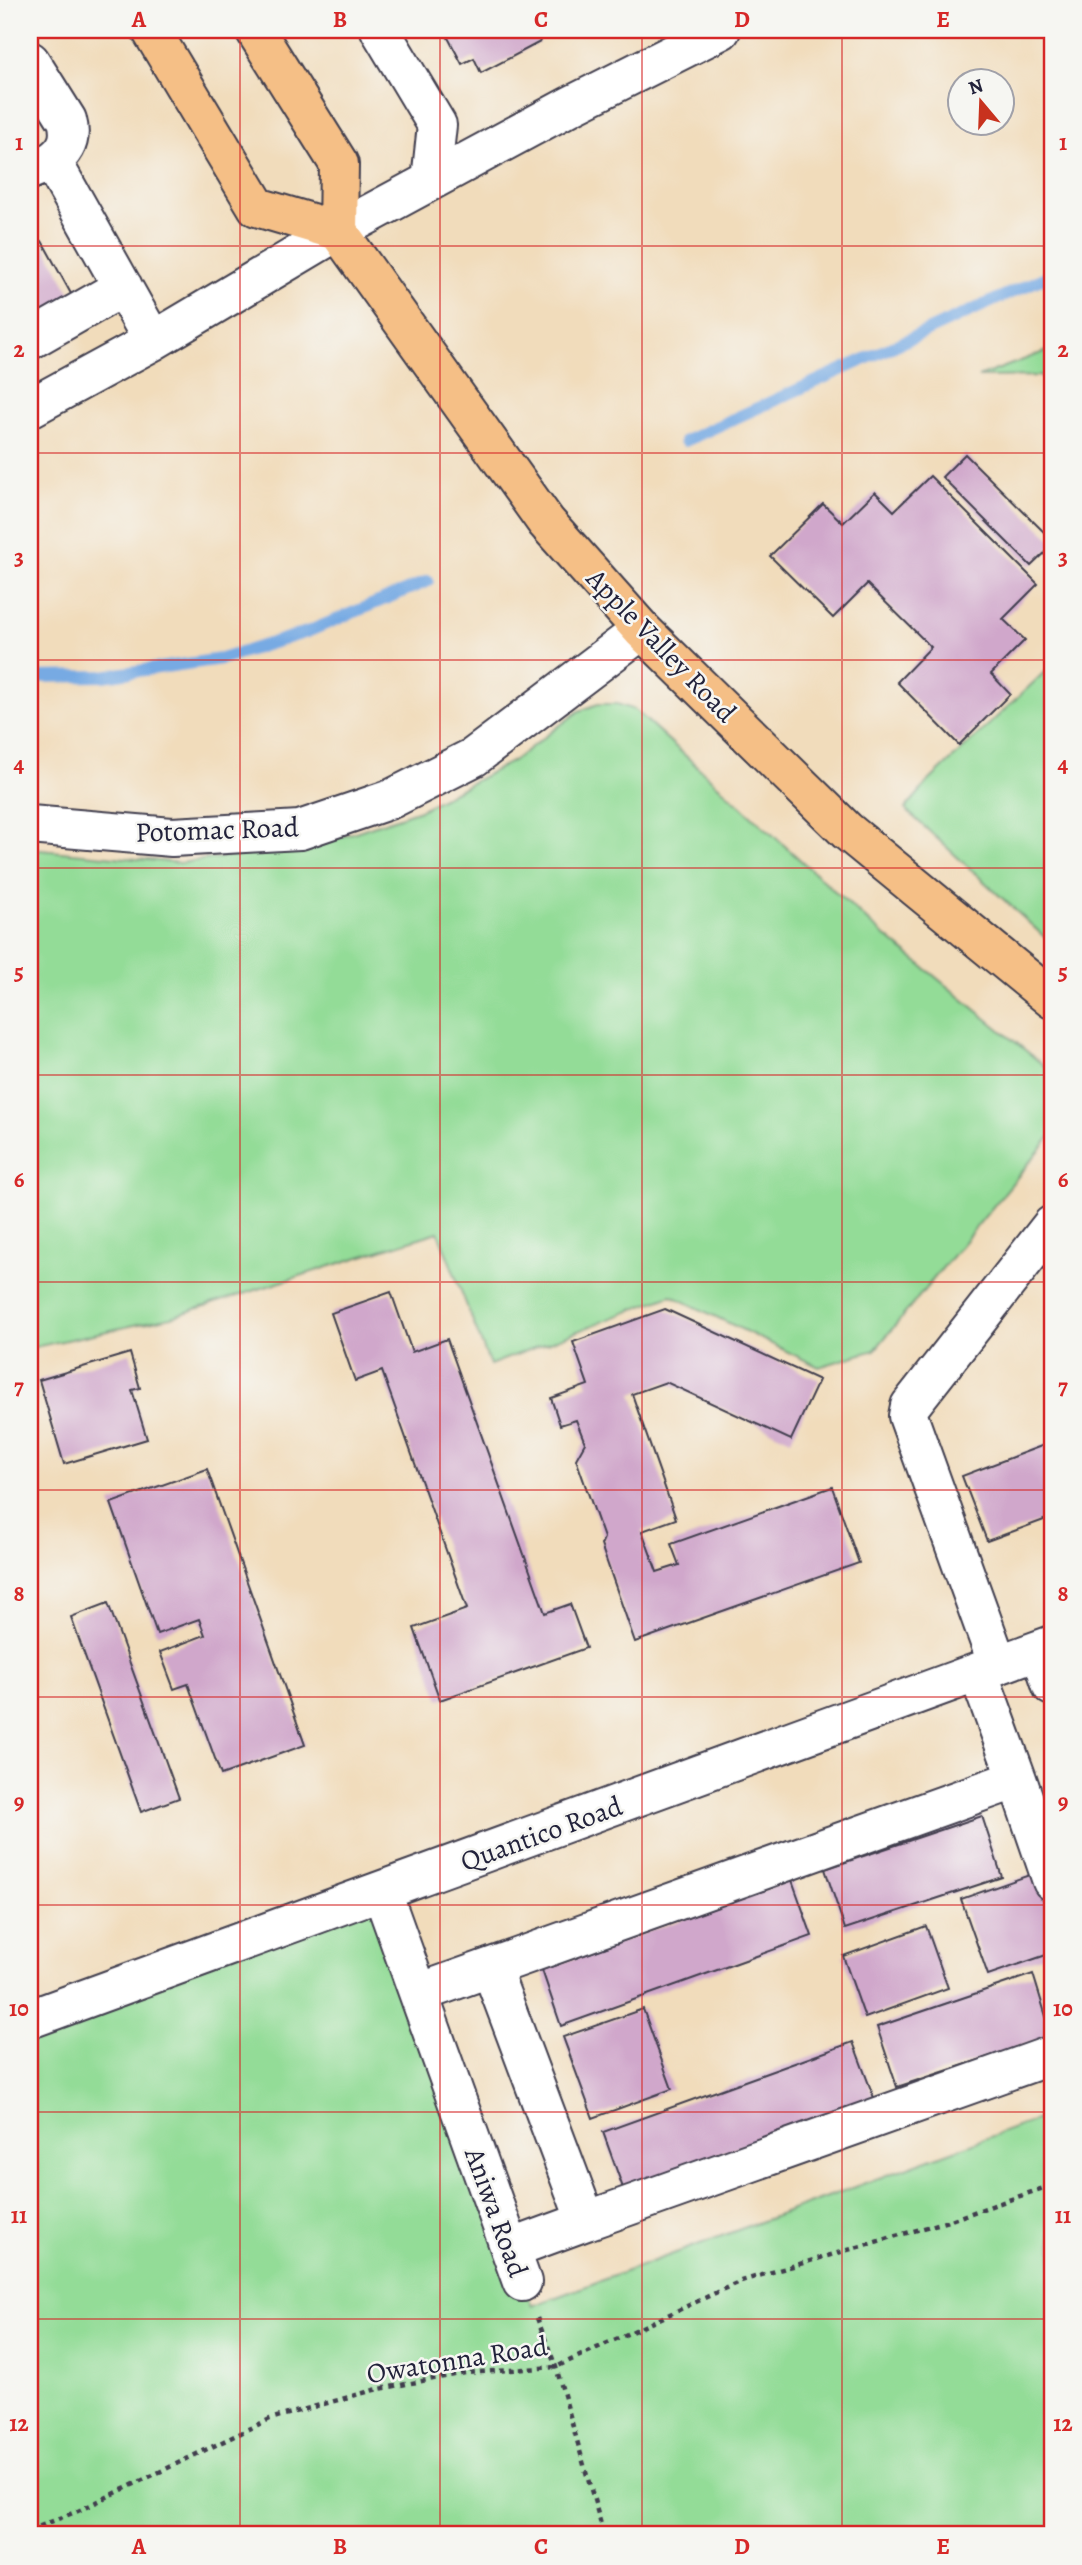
<svg xmlns="http://www.w3.org/2000/svg" width="1082" height="2565" viewBox="0 0 1082 2565" font-family="Alegreya,serif">
<style>
.green{fill:#93dc97;stroke:#5a7f69;stroke-width:2}
.lines{fill:none;stroke-linecap:round;stroke-linejoin:round}
.stream{stroke:#77aae3;stroke-width:12}
.building{fill:#d0a7cb}
.minor-casing{stroke:#413e4e;stroke-width:42}
.major-casing{stroke:#413e4e;stroke-width:42}
.path{stroke:#413e4e;stroke-width:4.5;stroke-dasharray:5 5;stroke-linecap:butt}
.minor{stroke:#fff;stroke-width:38}
.major{stroke:#f5bf86;stroke-width:38}
.grid{fill:none;stroke:#d62828;stroke-width:2;stroke-opacity:0.55}
.labels{text-anchor:middle;stroke-width:5;stroke-linejoin:round;paint-order:stroke}
.street-label{font-size:28px;fill:#22223b;stroke:#f6f6f2}
.neatline{fill:none;stroke:#d62828;stroke-width:2.5}
.grid-label{font-size:23px;text-anchor:middle;font-weight:bold;fill:#d62828}
</style>
<rect width="100%" height="100%" fill="#f6f6f2"/>
<filter id="ink" filterUnits="userSpaceOnUse"><feTurbulence type="fractalNoise" baseFrequency=".0143" numOctaves="2"/><feDisplacementMap in="SourceGraphic" scale="14" xChannelSelector="R" yChannelSelector="G"/><feConvolveMatrix kernelMatrix="1 2 1 2 8 2 1 2 1" color-interpolation-filters="sRGB"/></filter>
<filter id="wash" filterUnits="userSpaceOnUse"><feTurbulence type="fractalNoise" baseFrequency=".00686" numOctaves="4" result="noise"/><feDisplacementMap in="SourceGraphic" scale="28" xChannelSelector="R" yChannelSelector="G"/><feGaussianBlur stdDeviation="1.57" result="paint"/><feColorMatrix in="noise" values="0 0 0 0 0 0 0 0 0 0 0 0 0 0 0 0 0 1.4 0 .05"/><feComposite in="paint" operator="in"/></filter>
<g filter="url(#wash)">
<rect width="100%" height="100%" fill="#f1dcbb"/>
<path class="green" d="M1052 349V376L978 377Z
M1052 665V944L905 809 929 781Z
M598 704H617L635 710 872 925 1052 1072V1135L875 1350 819 1367 671 1295 490 1365 438 1232 171 1317 30 1348V849L180 863 317 845 420 810 513 761 579 711Z
M382 1892 532 2306 1052 2114V2535H30V2038Z"/>
<g class="lines">
<path class="stream" d="M685 441 1052 274
M30 677 103 676 221 659 307 632 428 581"/>
</g>
<g id="blocks">
<path class="building" d="M444 30H533L540 42 481 73 474 58 462 64Z
M42 241 75 301 30 332V247Z
M965 454 1052 540V546L1031 566 942 477Z
M930 476 1038 584 1003 619 1025 640 991 674 1010 694 959 745 897 682 931 647 867 584 833 618 770 556 823 504 843 523 875 492 894 511Z
M391 1292 412 1352 447 1339 545 1613 570 1604 586 1648 440 1700 414 1628 467 1609 382 1371 355 1381 331 1313Z
M665 1309 819 1380 791 1440 666 1382 632 1394 676 1519 642 1531 657 1572 679 1565 671 1544 832 1487 859 1563 635 1642 601 1545 604 1538 576 1459 585 1443 576 1420 560 1425 551 1398 588 1385 573 1342Z
M130 1353 140 1388 132 1390 147 1439 64 1464 39 1380Z
M1052 1442V1517L987 1541 962 1476Z
M207 1469 305 1745 221 1775 188 1684 174 1689 160 1652 205 1635 199 1619 157 1634 111 1503Z
M108 1603 179 1798 141 1812 71 1617Z
M982 1816 1002 1877 845 1929 825 1869Z
M1041 1871 1052 1903V1953L988 1975 961 1899Z
M792 1880 812 1936 561 2026 542 1970Z
M926 1926 948 1988 865 2018 843 1956Z
M1033 1974 1052 2036 897 2087 877 2027Z
M643 2009 672 2089 593 2118 563 2037Z
M853 2042 874 2098 623 2188 603 2132Z"/>
</g>
</g>
<g filter="url(#ink)">
<use href="#blocks" fill-opacity="0" stroke="#413e4e" stroke-width="2"/>
<g class="lines">
<defs>
<path id="minor" d="M380 30 437 125 431 181
M30 61 67 120C72 138 67 150 52 161
M30 170 52 161 153 341
M30 340 123 287
M30 408 153 341 338 231 570 106 721 30
M30 825 172 837 300 830 391 799 474 757 642 630
M1040 1650 1052 1686
M998 1665 908 1416 910 1406 1052 1225
M1017 1779 1052 1881
M382 1892 522 2282
M491 1968 586 2221 510 2249
M419 1993 1017 1779 978 1672
M30 2019 1052 1645
M586 2221 1052 2055"/>
<path id="major" d="M151 30 257 207 338 231
M255 30 339 164 338 231 546 522 642 630 847 831 1052 999"/>
</defs>
<use href="#minor" class="minor-casing"/>
<use href="#major" class="major-casing"/>
<path class="path" d="M537 2318 556 2367 604 2535
M30 2530 78 2511 270 2419 374 2390 465 2373 556 2367 741 2281 948 2221 1052 2185"/>
<use href="#minor" class="minor"/>
<use href="#major" class="major"/>
</g>
</g>
<path class="grid" d="M240 30V2535M440 30V2535M642 30V2535M842 30V2535M30 246H1052M30 453H1052M30 660H1052M30 868H1052M30 1075H1052M30 1282H1052M30 1490H1052M30 1697H1052M30 1905H1052M30 2112H1052M30 2319H1052"/>
<g class="labels">
<g class="street-label">
<text transform="translate(662 645) rotate(46)" y="10">Apple Valley Road</text>
<text transform="translate(217 829) rotate(-2)" y="10">Potomac Road</text>
<text transform="translate(541 1833) rotate(-20)" y="10">Quantico Road</text>
<text transform="translate(497 2212) rotate(70)" y="10">Aniwa Road</text>
<text transform="translate(457 2359) rotate(-9)" y="10">Owatonna Road</text>
</g>
</g>
<rect width="1082" height="2565" fill="none" stroke="#f6f6f2" stroke-width="77"/>
<g transform="translate(981 102) rotate(341)"><circle r="33" fill="#f6f6f2" stroke="#a1a1a9" stroke-width="2"/>
<path d="M0-5L12 26L0 18L-12 26Z" fill="#c8321e"/>
<text y="-10" font-size="19" font-weight="bold" text-anchor="middle" fill="#22223b">N</text>
</g>
<rect x="38" y="38" width="1006" height="2488" class="neatline"/>
<g class="grid-label">
<text x="139" y="27">A</text>
<text x="340" y="27">B</text>
<text x="541" y="27">C</text>
<text x="742" y="27">D</text>
<text x="943" y="27">E</text>
<text x="19" y="150">1</text>
<text x="1063" y="150">1</text>
<text x="19" y="357">2</text>
<text x="1063" y="357">2</text>
<text x="19" y="565">3</text>
<text x="1063" y="565">3</text>
<text x="19" y="772">4</text>
<text x="1063" y="772">4</text>
<text x="19" y="979">5</text>
<text x="1063" y="979">5</text>
<text x="19" y="1187">6</text>
<text x="1063" y="1187">6</text>
<text x="19" y="1394">7</text>
<text x="1063" y="1394">7</text>
<text x="19" y="1601">8</text>
<text x="1063" y="1601">8</text>
<text x="19" y="1809">9</text>
<text x="1063" y="1809">9</text>
<text x="19" y="2016">10</text>
<text x="1063" y="2016">10</text>
<text x="19" y="2223">11</text>
<text x="1063" y="2223">11</text>
<text x="19" y="2431">12</text>
<text x="1063" y="2431">12</text>
<text x="139" y="2554">A</text>
<text x="340" y="2554">B</text>
<text x="541" y="2554">C</text>
<text x="742" y="2554">D</text>
<text x="943" y="2554">E</text>
</g>
</svg>
